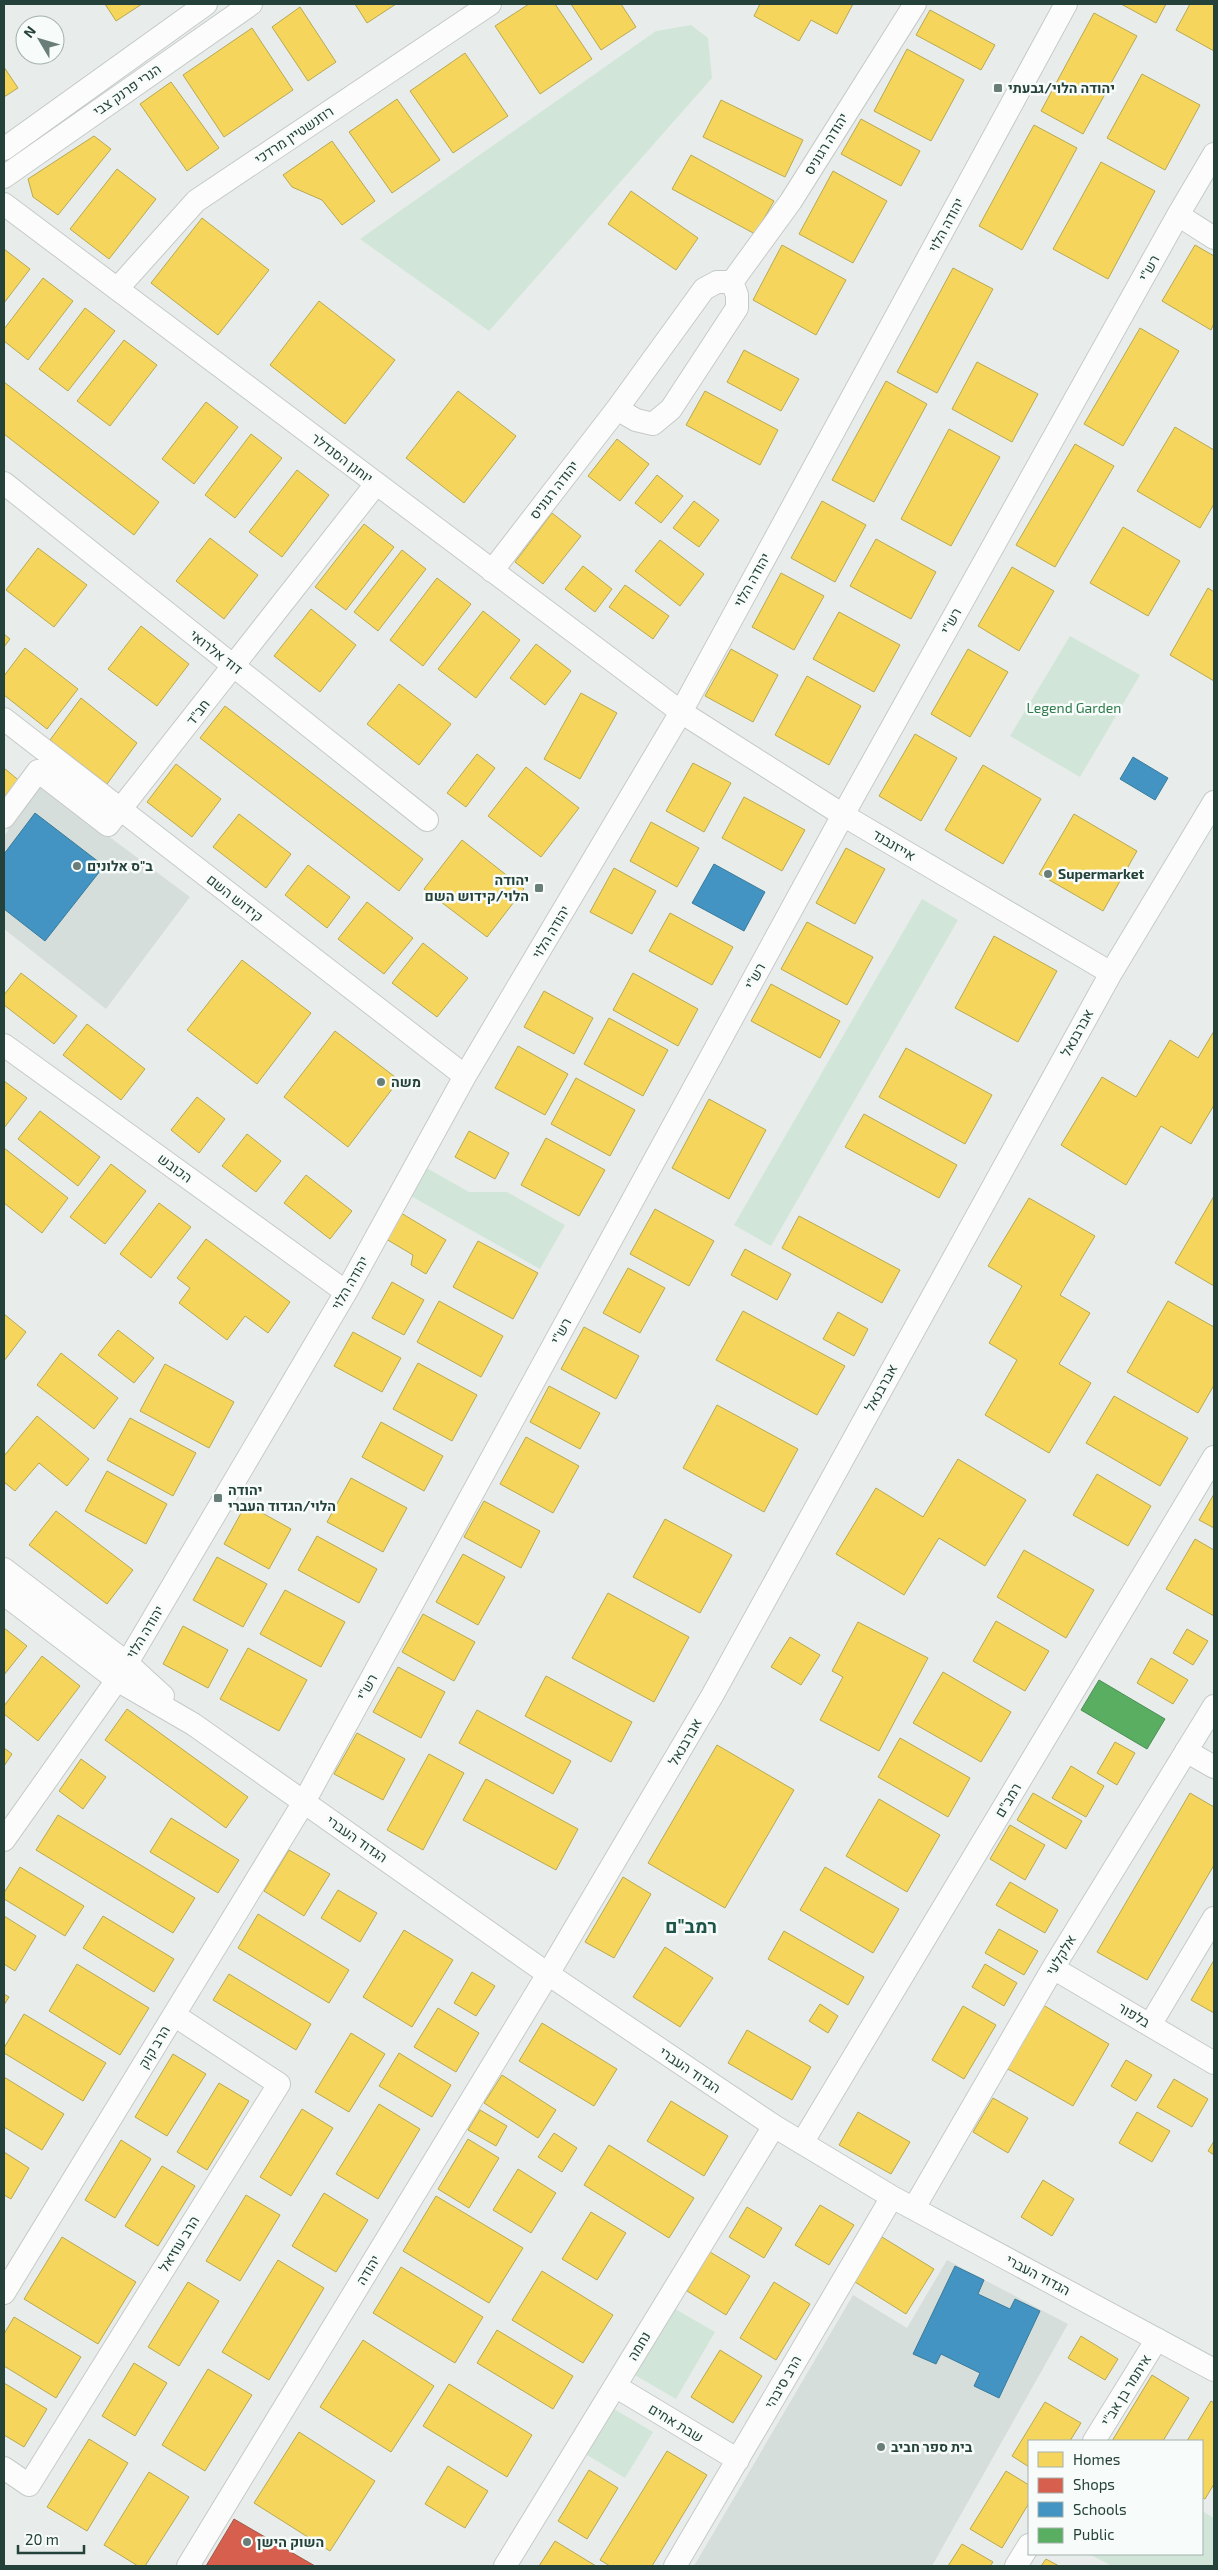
<svg xmlns="http://www.w3.org/2000/svg" width="1218" height="2570" viewBox="0 0 1218 2570" font-family="'Exo 2',Heebo,sans-serif">
<style>
.built{fill:#d6dedb}
.green{fill:#d1e6d8}
.homes{fill:#f6d55c;stroke:#b7a952}
.shops{fill:#d6604d;stroke:#a15747}
.schools{fill:#4393c3;stroke:#3a7b9a}
.public{fill:#5aae61;stroke:#4a8e55}
.lines{fill:none;stroke-linecap:round;stroke-linejoin:round}
.minor-casing{stroke:#c5cac8;stroke-width:24}
.minor{stroke:#fcfcfc;stroke-width:22}
.poi-dot{fill:#697e78;stroke:#f7fbf9;stroke-width:2}
.labels{text-anchor:middle;stroke-width:5;stroke-linejoin:round;paint-order:stroke}
.poi-label{font-size:14px;font-weight:bold;fill:#24423a;stroke:#f7fbf9;text-anchor:start}
.street-label{font-size:14px;fill:#24423a;stroke:#f7fbf9}
.park-label{font-size:14px;fill:#2d7a4b;stroke:#f7fbf9}
.district-label{font-size:19px;font-weight:bold;fill:#1f5548;stroke:#f7fbf9}
</style>
<rect width="100%" height="100%" fill="#e8edeb"/>
<path class="built" d="M40 785 190 897 106 1009 4 929V836Z
M947 2260 1068 2324 932 2566H694L853 2295 907 2328Z"/>
<path class="green" d="M691 25 708 38 712 78 489 331 360 239 656 31Z
M1070 636 1140 675 1080 777 1010 736Z
M922 899 958 920 771 1246 734 1225Z
M425 1167 469 1192H507L565 1225 540 1269 409 1195Z
M672 2307 715 2332 676 2399 633 2374Z
M609 2406 653 2432 625 2478 582 2452Z
M1202 2511 1214 2518V2566H1112L1089 2554H1202Z"/>
<path class="homes" d="M105 4H142L116 21Z
M355 4H396L367 23Z
M529 4H555L592 59 540 94 495 26Z
M571 4H621L636 27 601 50Z
M760 4H853L837 34 811 20 799 41 754 16Z
M1121 4H1166L1156 23Z
M1190 4H1214V51L1176 30Z
M300 7 336 62 308 81 272 27Z
M930 10 995 45 981 70 916 35Z
M1094 13 1137 36 1083 134 1041 111Z
M252 28 293 90 224 137 183 75Z
M907 49 964 80 931 141 874 111Z
M465 53 508 116 453 153 410 91Z
M4 67 18 88 4 97Z
M1142 74 1200 105 1165 170 1107 138Z
M171 82 219 148 187 171 140 104Z
M397 99 440 160 392 193 349 132Z
M721 100 803 140 785 177 703 137Z
M861 119 920 151 901 186 841 154Z
M1034 125 1077 148 1022 250 979 226Z
M94 136 111 149 58 215 33 197 28 179Z
M332 141 375 201 342 225 322 200 292 187 283 175Z
M691 155 774 201 755 234 672 189Z
M1101 162 1155 191 1108 279 1053 249Z
M117 169 156 199 109 259 70 229Z
M833 171 887 201 853 263 799 234Z
M631 191 698 238 676 270 608 224Z
M202 218 269 270 218 335 151 283Z
M782 245 846 280 816 335 753 300Z
M1195 245 1214 256V323L1211 330 1162 301Z
M4 249 30 269 4 303Z
M953 268 993 289 937 393 897 372Z
M43 278 73 301 28 360 4 341V329Z
M319 301 395 360 345 424 270 365Z
M85 308 115 331 68 391 39 369Z
M1140 328 1179 351 1123 446 1084 424Z
M124 340 157 365 110 426 77 401Z
M744 350 799 379 781 411 727 382Z
M977 362 1038 394 1012 442 952 409Z
M886 381 927 404 874 502 832 480Z
M4 382 159 502 134 535 4 434Z
M458 391 516 436 464 503 406 458Z
M705 391 778 430 760 465 686 425Z
M206 402 238 427 194 484 162 459Z
M1175 427 1214 450V504L1200 528 1137 491Z
M949 429 1000 457 951 546 901 519Z
M251 434 282 458 235 518 205 495Z
M617 439 649 464 620 501 588 476Z
M1075 444 1114 466 1055 567 1016 545Z
M297 470 329 495 282 557 249 532Z
M657 475 683 496 661 523 635 503Z
M694 501 719 520 699 547 673 528Z
M822 501 866 525 835 582 791 558Z
M552 513 581 536 543 584 515 562Z
M364 524 394 547 346 610 315 587Z
M1123 527 1180 561 1148 616 1090 583Z
M210 538 258 575 224 619 176 581Z
M876 539 936 572 911 619 850 586Z
M660 540 704 574 680 606 635 571Z
M38 548 87 585 54 627 6 590Z
M402 550 426 569 378 631 354 612Z
M583 566 612 589 595 612 565 589Z
M1012 567 1054 591 1019 651 978 626Z
M781 573 824 596 794 650 752 627Z
M437 578 471 604 423 666 390 640Z
M625 585 669 616 653 639 609 607Z
M1208 588 1214 592V681L1170 655Z
M311 609 356 645 320 692 274 656Z
M483 611 520 640 476 698 438 669Z
M839 612 900 645 874 692 813 659Z
M141 626 189 664 157 706 108 669Z
M4 634 10 639 4 647Z
M536 644 571 671 545 705 510 678Z
M25 648 78 689 47 729 4 695V676Z
M731 649 778 675 753 722 705 696Z
M968 649 1008 672 970 737 931 714Z
M807 676 861 706 829 765 775 735Z
M399 684 451 724 419 765 367 724Z
M581 693 617 713 580 779 544 759Z
M81 698 137 743 107 784 50 740Z
M225 706 423 859 399 891 200 738Z
M915 734 957 758 921 821 879 796Z
M477 754 495 768 466 807 447 793Z
M693 763 731 783 704 832 666 811Z
M176 764 221 799 192 837 147 802Z
M983 765 1041 799 1003 864 945 830Z
M526 767 579 808 541 857 488 816Z
M4 768 22 783 4 807Z
M744 797 805 830 782 871 722 838Z
M239 814 291 854 266 888 213 847Z
M1074 814 1137 851 1103 911 1039 874Z
M651 822 699 848 677 887 630 861Z
M462 840 524 889 487 937 424 889Z
M846 848 885 869 855 924 816 903Z
M308 865 350 897 327 928 285 895Z
M614 868 656 891 632 934 590 912Z
M367 902 413 938 384 974 338 939Z
M670 913 733 947 712 985 649 951Z
M807 922 873 957 847 1005 781 969Z
M994 936 1057 971 1018 1042 955 1008Z
M423 943 468 978 437 1017 392 983Z
M242 960 311 1013 257 1084 187 1030Z
M21 973 77 1016 54 1044 4 1005V995Z
M633 973 698 1009 678 1046 613 1010Z
M771 984 840 1021 820 1058 751 1021Z
M544 991 593 1018 574 1054 524 1027Z
M609 1018 668 1050 643 1096 584 1064Z
M87 1024 145 1069 121 1100 63 1055Z
M335 1031 399 1080 348 1147 284 1097Z
M1214 1031V1105L1191 1144 1161 1126 1126 1185 1061 1145 1102 1077 1136 1097 1170 1040 1198 1058Z
M518 1046 568 1074 545 1115 495 1088Z
M906 1048 992 1095 965 1144 879 1097Z
M576 1078 635 1110 610 1156 551 1124Z
M4 1081 27 1098 4 1128Z
M197 1097 225 1119 199 1153 171 1130Z
M709 1099 766 1130 729 1199 672 1168Z
M40 1111 100 1157 78 1186 18 1139Z
M864 1114 957 1165 939 1198 845 1147Z
M469 1131 509 1153 495 1179 455 1157Z
M247 1134 281 1161 256 1192 222 1166Z
M546 1138 605 1170 579 1216 521 1185Z
M4 1148 68 1198 42 1233 4 1203Z
M111 1164 146 1191 105 1244 70 1217Z
M306 1175 352 1211 330 1239 284 1203Z
M1214 1196V1286L1175 1263Z
M1029 1198 1095 1236 1060 1295 1090 1313 1059 1364 1091 1383 1049 1453 985 1415 1017 1360 989 1343 1022 1286 988 1266Z
M159 1203 191 1227 151 1278 120 1254Z
M655 1209 714 1241 689 1286 630 1254Z
M401 1213 446 1240 426 1274 411 1265 413 1255 386 1239Z
M799 1216 900 1270 882 1303 782 1248Z
M206 1239 290 1302 268 1333 245 1316 227 1340 179 1303 190 1288 177 1278Z
M478 1241 538 1273 513 1319 453 1287Z
M745 1249 791 1274 777 1300 731 1275Z
M628 1268 665 1288 640 1333 603 1313Z
M392 1282 424 1300 404 1335 372 1318Z
M439 1301 503 1336 481 1377 417 1342Z
M1168 1301 1214 1327V1385L1198 1413 1127 1372Z
M743 1311 845 1366 817 1415 716 1360Z
M838 1312 868 1329 854 1356 823 1339Z
M4 1314 26 1332 4 1361Z
M584 1327 639 1356 616 1399 561 1369Z
M118 1330 154 1358 134 1383 98 1355Z
M353 1332 401 1358 382 1392 334 1366Z
M61 1353 118 1398 94 1429 37 1385Z
M418 1363 477 1395 452 1441 393 1409Z
M165 1364 234 1402 209 1448 140 1411Z
M549 1386 600 1413 580 1449 530 1422Z
M1114 1396 1188 1438 1160 1486 1086 1443Z
M717 1405 798 1449 764 1512 683 1468Z
M37 1416 89 1459 67 1486 39 1463 15 1491 4 1482V1456Z
M130 1418 196 1453 173 1496 107 1460Z
M381 1422 443 1456 424 1491 362 1457Z
M526 1437 579 1466 553 1513 500 1484Z
M958 1459 1026 1500 985 1566 939 1538 904 1595 836 1554 876 1488 923 1517Z
M107 1471 167 1504 146 1544 85 1511Z
M1097 1474 1151 1506 1128 1546 1073 1515Z
M351 1478 407 1508 383 1552 327 1522Z
M1214 1494V1528L1199 1520Z
M484 1501 540 1531 521 1568 464 1537Z
M246 1504 291 1529 269 1569 224 1544Z
M56 1511 133 1570 107 1604 29 1545Z
M665 1519 732 1555 700 1613 633 1577Z
M317 1536 377 1569 359 1603 298 1570Z
M1195 1539 1214 1550V1616L1166 1589Z
M1024 1550 1094 1590 1066 1638 997 1597Z
M463 1554 505 1577 478 1625 436 1602Z
M217 1557 267 1584 243 1627 193 1600Z
M285 1590 345 1622 321 1667 260 1634Z
M608 1593 689 1637 654 1702 572 1658Z
M423 1614 475 1642 454 1681 402 1652Z
M996 1621 1049 1651 1025 1691 973 1661Z
M858 1622 928 1658 879 1751 820 1720 843 1677 832 1671Z
M183 1626 228 1650 208 1688 163 1664Z
M4 1628 27 1646 4 1675Z
M1187 1629 1208 1641 1193 1665 1173 1653Z
M790 1637 820 1655 801 1685 771 1667Z
M248 1648 307 1680 279 1731 220 1699Z
M42 1656 80 1686 38 1741 4 1714V1706Z
M1151 1658 1188 1680 1173 1704 1137 1683Z
M398 1667 445 1692 421 1738 373 1712Z
M943 1672 1011 1712 981 1762 913 1723Z
M546 1676 632 1722 611 1762 525 1716Z
M127 1709 248 1797 226 1828 105 1740Z
M477 1710 571 1761 553 1794 459 1743Z
M357 1733 405 1759 383 1800 334 1774Z
M900 1738 970 1778 948 1817 878 1777Z
M1115 1742 1135 1753 1117 1785 1097 1773Z
M717 1745 794 1790 725 1908 648 1863Z
M4 1748 12 1754 4 1766Z
M429 1754 464 1773 423 1850 387 1830Z
M81 1759 106 1777 83 1809 59 1791Z
M1071 1766 1104 1786 1086 1817 1052 1798Z
M486 1779 578 1829 556 1870 463 1820Z
M1033 1793 1082 1821 1066 1849 1017 1820Z
M1190 1793 1214 1807V1865L1147 1980 1097 1952Z
M879 1799 940 1835 907 1892 846 1856Z
M58 1815 195 1898 173 1933 36 1850Z
M171 1818 239 1860 218 1893 150 1852Z
M1010 1825 1045 1845 1025 1880 990 1859Z
M289 1850 330 1874 304 1916 264 1891Z
M20 1867 84 1906 65 1936 4 1899V1893Z
M825 1867 899 1909 873 1953 800 1910Z
M623 1877 651 1894 614 1958 585 1942Z
M1010 1882 1058 1910 1045 1933 996 1905Z
M338 1890 377 1913 360 1942 321 1918Z
M258 1914 349 1970 329 2003 238 1948Z
M4 1916 36 1936 15 1971 4 1964Z
M103 1916 174 1959 154 1992 83 1948Z
M999 1929 1038 1951 1024 1975 985 1953Z
M404 1930 453 1960 412 2027 363 1997Z
M784 1931 864 1977 848 2005 768 1959Z
M665 1947 713 1978 680 2027 633 1997Z
M1214 1960V2013L1191 2000Z
M77 1964 149 2008 120 2055 49 2011Z
M985 1964 1017 1983 1004 2006 972 1987Z
M472 1972 495 1986 476 2016 454 2003Z
M229 1974 311 2024 296 2050 213 2000Z
M4 1994 9 1997 4 2005Z
M1038 2002 1109 2044 1073 2106 1001 2065Z
M820 2004 838 2016 828 2033 809 2021Z
M963 2006 996 2025 964 2079 932 2060Z
M438 2008 479 2033 456 2072 414 2047Z
M24 2014 106 2063 83 2101 4 2053V2048Z
M542 2023 617 2069 594 2106 519 2061Z
M747 2030 811 2067 792 2100 728 2063Z
M351 2033 385 2054 349 2112 315 2092Z
M399 2053 451 2085 432 2117 379 2086Z
M173 2054 206 2074 167 2136 135 2117Z
M1126 2060 1152 2075 1136 2101 1111 2086Z
M502 2075 556 2110 538 2138 484 2103Z
M4 2077 64 2114 42 2150 4 2127Z
M1174 2079 1208 2099 1192 2127 1157 2107Z
M219 2083 249 2101 207 2170 177 2152Z
M993 2098 1028 2118 1008 2153 973 2132Z
M671 2101 728 2136 704 2176 647 2141Z
M379 2104 420 2129 378 2199 336 2174Z
M302 2109 333 2128 291 2196 260 2177Z
M480 2110 507 2126 496 2146 468 2130Z
M858 2112 910 2142 891 2174 839 2145Z
M1137 2112 1170 2131 1152 2162 1119 2143Z
M554 2133 577 2148 562 2172 538 2157Z
M468 2139 499 2158 469 2208 438 2189Z
M121 2140 151 2159 115 2218 85 2200Z
M1214 2141V2155L1208 2151Z
M609 2145 694 2198 669 2238 584 2185Z
M4 2152 29 2168 11 2199 4 2195Z
M162 2166 195 2186 158 2246 125 2226Z
M518 2169 556 2193 531 2233 493 2210Z
M1043 2180 1074 2199 1052 2236 1021 2217Z
M324 2193 368 2220 336 2272 292 2246Z
M246 2195 280 2215 240 2281 206 2261Z
M436 2196 523 2248 489 2303 403 2251Z
M820 2205 854 2225 829 2265 795 2245Z
M747 2207 782 2228 764 2258 729 2237Z
M591 2212 626 2233 597 2280 562 2259Z
M62 2237 136 2282 98 2344 24 2299Z
M882 2237 934 2269 906 2314 855 2282Z
M710 2252 750 2276 726 2315 687 2291Z
M278 2260 324 2288 269 2380 222 2352Z
M401 2267 483 2317 455 2363 373 2313Z
M542 2271 613 2315 583 2363 512 2320Z
M188 2282 219 2301 179 2366 148 2347Z
M774 2282 810 2304 776 2360 740 2338Z
M14 2317 81 2357 56 2398 4 2366V2334Z
M497 2330 573 2376 553 2409 477 2363Z
M1081 2336 1118 2359 1105 2380 1068 2358Z
M363 2340 434 2386 391 2452 320 2407Z
M720 2350 762 2376 733 2423 691 2397Z
M134 2363 167 2383 135 2436 102 2416Z
M208 2369 252 2395 205 2471 162 2445Z
M1152 2375 1189 2398 1163 2441H1112Z
M4 2383 47 2409 24 2447 4 2435Z
M449 2384 532 2435 507 2477 423 2426Z
M1211 2401 1214 2403V2484L1205 2499 1202 2497V2441H1187Z
M1045 2402 1081 2423 1070 2441H1029V2467L1012 2456Z
M299 2432 375 2481 330 2551 254 2503Z
M89 2439 128 2463 87 2531 47 2507Z
M667 2451 707 2475 652 2566H610L600 2560Z
M448 2466 488 2491 465 2528 425 2504Z
M589 2470 618 2488 587 2539 558 2521Z
M1006 2471 1029 2485V2503L1002 2548 970 2529Z
M149 2472 189 2497 145 2566H138L104 2545Z
M555 2541 596 2566H539Z
M962 2544 993 2562 990 2566H948Z
M1046 2559 1059 2566H1041Z"/>
<path class="shops" d="M234 2519 315 2566H206Z"/>
<path class="schools" d="M1133 757 1168 778 1155 800 1120 779Z
M35 813 104 866 45 941 4 909V854Z
M714 864 765 892 744 931 692 903Z
M955 2266 984 2280 978 2294 1010 2309 1015 2299 1040 2311 999 2398 974 2386 980 2373 941 2354 936 2364 913 2354Z"/>
<path class="public" d="M1099 1680 1165 1719 1147 1749 1081 1710Z"/>
<g class="lines">
<defs>
<path id="minor" d="M4 149 206 4
M4 177 251 4
M4 204 681 712 843 815 1111 973
M1178 215 1214 238
M732 282 791 201 915 4
M117 289 196 201 490 4
M617 409 636 420 653 424 671 409 737 308V295L732 282
M4 483 427 820
M492 571 617 409 704 289 717 282H732
M4 719 465 1076
M4 817 38 771 108 825 376 484
M4 1045 346 1292
M4 1569 127 1663 163 1696
M4 1594 117 1680 193 1724 548 1974 774 2126 892 2197 1214 2370
M1186 1751 1214 1767
M4 1840 117 1680 346 1292 465 1076 681 712 1066 4
M1053 1968 1214 2063
M1150 2025 1214 1918
M802 2143 1214 1457
M914 2208 1053 1968 1214 1706
M4 2293 304 1802 843 815 1178 215 1214 154
M615 2386 738 2460
M1094 2441 1157 2339
M4 2468 29 2485 279 2084 174 2015
M188 2566 548 1974 712 1696 1111 973 1214 802
M505 2566 774 2126
M675 2566 892 2197
M1016 2566 1029 2545"/>
</defs>
<use href="#minor" class="minor-casing"/>
<use href="#minor" class="minor"/>
</g>
<g class="poi-dot">
<rect x="993" y="83" width="10" height="10" rx="2.5"/>
<circle cx="77" cy="866" r="5"/>
<circle cx="1048" cy="874" r="5"/>
<rect x="534" y="883" width="10" height="10" rx="2.5"/>
<circle cx="381" cy="1082" r="5"/>
<rect x="213" y="1493" width="10" height="10" rx="2.5"/>
<circle cx="881" cy="2447" r="5"/>
<circle cx="247" cy="2542" r="5"/>
</g>
<g class="labels">
<g class="poi-label">
<text x="1008" y="93">יהודה הלוי/גבעתי</text>
<text x="87" y="871">ב"ס אלונים</text>
<text x="1058" y="879">Supermarket</text>
<text x="529" y="885" text-anchor="end">יהודה<tspan x="529" dy="16">הלוי/קידוש השם</tspan></text>
<text x="391" y="1087">משה</text>
<text x="228" y="1495">יהודה<tspan x="228" dy="16">הלוי/הגדוד העברי</tspan></text>
<text x="891" y="2452">בית ספר חביב</text>
<text x="257" y="2547">השוק הישן</text>
</g>
<g class="street-label">
<text transform="translate(127 90) rotate(-35)" y="5">הנרי פרנק צבי</text>
<text transform="translate(294 135) rotate(-34)" y="5">רוזנשטיין מרדכי</text>
<text transform="translate(826 144) rotate(-58)" y="5">יהודה רגוניס</text>
<text transform="translate(946 225) rotate(-62)" y="5">יהודה הלוי</text>
<text transform="translate(1149 268) rotate(-61)" y="5">רש"י</text>
<text transform="translate(342 458) rotate(37)" y="5">יוחנן הסנדלר</text>
<text transform="translate(554 490) rotate(-52)" y="5">יהודה רגוניס</text>
<text transform="translate(752 580) rotate(-61)" y="5">יהודה הלוי</text>
<text transform="translate(951 621) rotate(-61)" y="5">רש"י</text>
<text transform="translate(216 652) rotate(38)" y="5">דוד אלרואי</text>
<text transform="translate(198 712) rotate(-52)" y="5">חב"ד</text>
<text transform="translate(894 845) rotate(31)" y="5">אייזנבנד</text>
<text transform="translate(235 898) rotate(38)" y="5">קידוש השם</text>
<text transform="translate(551 932) rotate(-59)" y="5">יהודה הלוי</text>
<text transform="translate(755 976) rotate(-61)" y="5">רש"י</text>
<text transform="translate(1077 1033) rotate(-61)" y="5">אברבנאל</text>
<text transform="translate(175 1168) rotate(36)" y="5">הכובש</text>
<text transform="translate(350 1283) rotate(-60)" y="5">יהודה הלוי</text>
<text transform="translate(561 1331) rotate(-61)" y="5">רש"י</text>
<text transform="translate(881 1388) rotate(-61)" y="5">אברבנאל</text>
<text transform="translate(145 1632) rotate(-59)" y="5">יהודה הלוי</text>
<text transform="translate(367 1687) rotate(-61)" y="5">רש"י</text>
<text transform="translate(685 1742) rotate(-60)" y="5">אברבנאל</text>
<text transform="translate(1008 1800) rotate(-59)" y="5">רמב"ם</text>
<text transform="translate(357 1839) rotate(35)" y="5">הגדוד העברי</text>
<text transform="translate(1061 1955) rotate(-59)" y="5">אלקלעי</text>
<text transform="translate(1134 2015) rotate(31)" y="5">בלפור</text>
<text transform="translate(154 2047) rotate(-59)" y="5">הרב קוק</text>
<text transform="translate(690 2070) rotate(34)" y="5">הגדוד העברי</text>
<text transform="translate(179 2244) rotate(-58)" y="5">הרב עוזיאל</text>
<text transform="translate(368 2270) rotate(-59)" y="5">יהודה</text>
<text transform="translate(1038 2275) rotate(28)" y="5">הגדוד העברי</text>
<text transform="translate(639 2346) rotate(-59)" y="5">נחמה</text>
<text transform="translate(783 2382) rotate(-60)" y="5">הרב סיבהי</text>
<text transform="translate(1126 2390) rotate(-58)" y="5">איתמר בן אב"י</text>
<text transform="translate(676 2423) rotate(31)" y="5">שבת אחים</text>
</g>
<g class="park-label">
<text x="1074" y="713">Legend Garden</text>
</g>
<g class="district-label">
<text x="691" y="1933">רמב"ם</text>
</g>
</g>
<rect width="1218" height="2570" fill="none" stroke="#24423a" stroke-width="10"/>
<rect x="1028" y="2440" width="175" height="115" fill="#f7fbf9" stroke="#a3b1ad"/>
<rect x="1038" y="2452" width="25" height="15" fill="#f6d55c" stroke="#a3b1ad"/>
<text x="1073" y="2465" font-size="15" fill="#24423a">Homes</text>
<rect x="1038" y="2478" width="25" height="15" fill="#d6604d" stroke="#a3b1ad"/>
<text x="1073" y="2490" font-size="15" fill="#24423a">Shops</text>
<rect x="1038" y="2502" width="25" height="15" fill="#4393c3" stroke="#a3b1ad"/>
<text x="1073" y="2515" font-size="15" fill="#24423a">Schools</text>
<rect x="1038" y="2528" width="25" height="15" fill="#5aae61" stroke="#a3b1ad"/>
<text x="1073" y="2540" font-size="15" fill="#24423a">Public</text>
<g transform="translate(40 40) rotate(308)"><circle r="24" fill="#f7fbf9" stroke="#a3b1ad"/>
<path d="M0-4L9 19L0 12L-9 19Z" fill="#697e78"/>
<text y="-8" font-size="14" font-weight="bold" text-anchor="middle" fill="#24423a">N</text>
</g>
<path d="M18 2545v8h66v-8" fill="none" stroke="#24423a" stroke-width="2.5"/>
<text x="25" y="2545" font-size="15" fill="#24423a" stroke="#f7fbf9" stroke-width="4" paint-order="stroke">20 m</text>
</svg>
